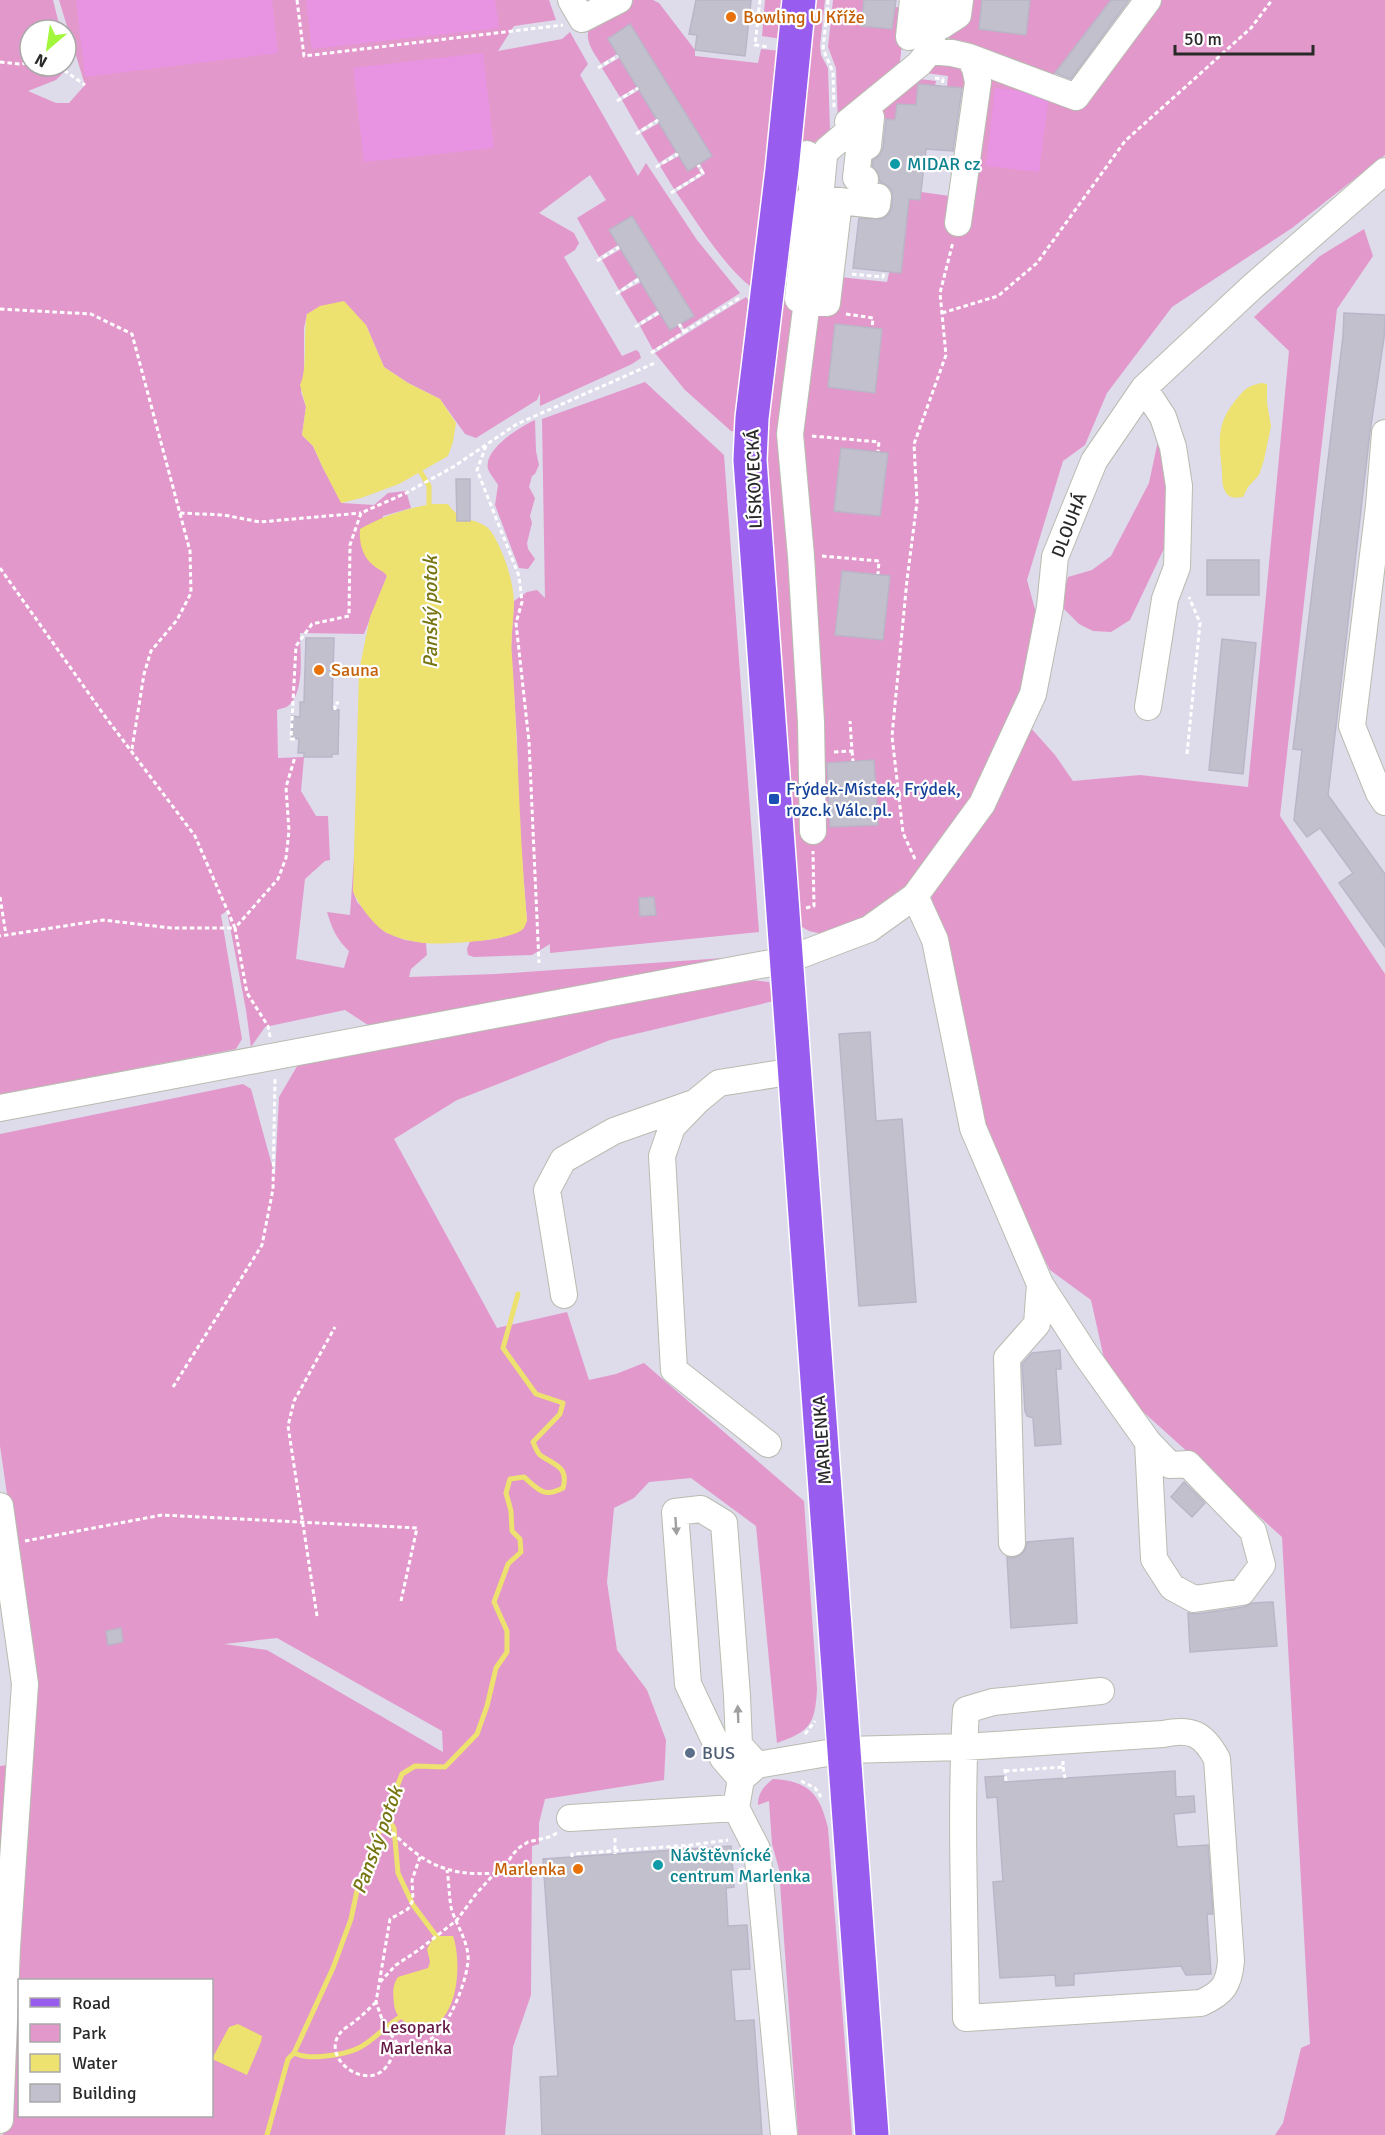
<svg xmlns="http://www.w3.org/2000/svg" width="1385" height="2135" viewBox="0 0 1385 2135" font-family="Signika,sans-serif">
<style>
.green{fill:#e298cb;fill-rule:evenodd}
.pitch{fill:#e993e3}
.water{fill:#ede16f}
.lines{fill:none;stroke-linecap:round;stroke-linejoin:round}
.stream{stroke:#ede16f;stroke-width:5}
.building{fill:#c3c0ce;stroke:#bab5c7;stroke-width:1.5}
.minor-casing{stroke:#b7bdaf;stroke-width:28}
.major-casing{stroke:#fff;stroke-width:36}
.path{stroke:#fff;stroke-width:3;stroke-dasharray:4.5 3;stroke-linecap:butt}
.minor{stroke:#fff;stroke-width:26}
.major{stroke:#985def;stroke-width:33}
.oneway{fill:#9f9f9f}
.food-dot{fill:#e8710a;stroke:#fff;stroke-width:2}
.culture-dot{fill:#0f9aa8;stroke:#fff;stroke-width:2}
.transit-dot{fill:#1a4fb4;stroke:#fff;stroke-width:2}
.service-dot{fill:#5c6f8a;stroke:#fff;stroke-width:2}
.labels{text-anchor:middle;stroke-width:4.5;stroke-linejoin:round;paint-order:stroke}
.food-label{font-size:18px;fill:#c56008;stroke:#fff;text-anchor:start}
.culture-label{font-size:18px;fill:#0d838f;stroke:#fff;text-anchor:start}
.street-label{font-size:18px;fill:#292929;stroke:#fff}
.transit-label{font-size:18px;fill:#164399;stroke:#fff;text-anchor:start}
.service-label{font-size:18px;fill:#4e5e75;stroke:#fff;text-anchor:start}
.park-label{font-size:18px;fill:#651a45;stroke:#fff}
.water-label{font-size:20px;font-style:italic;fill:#767510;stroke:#fff}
</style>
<rect width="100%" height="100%" fill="#dedbeb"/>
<path class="green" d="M0 0H53L59 24 55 30H30V66H66V43L69 53 68 68 56 80 28 91 56 103H69L85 85 59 0H549L556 20 514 26 498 51 562 39 570 32 588 64 580 75 638 176 646 163 697 240 740 293 684 329 681 323 693 315 632 216 609 230 618 245 599 257 577 218 606 200 590 175 539 213 574 233 579 243 575 250 564 257 622 356 636 350 639 352 641 358 632 364 540 406V393L537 400 476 438 465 434 440 399 408 383 384 367 366 325 307 314 304 328V376L301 392 306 407 302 435 313 446 323 468 342 503 374 505 388 493 406 491 411 508 383 516 373 565 383 570 387 576 364 634 300 633C300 652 305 689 290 704 287 708 282 708 277 710L278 758 304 757 301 791 316 816H328L330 860 325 861 305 879 296 959 344 968 349 951C336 939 332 928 327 912L350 915 355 843V868L353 891 357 902 385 932 405 940 426 943 427 955 411 969 409 977 496 974 723 958 369 1029 368 1025 345 1010 265 1027 251 1047 246 1010 227 911 221 915 242 1039 236 1049 0 1095Z
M634 0H653L659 3 695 50V56L758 63 761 49 781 51 753 288C726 270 695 219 676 192L705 174 700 164 712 156 631 25 608 38 617 54 601 64C596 56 589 47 588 38 585 17 619 8 634 0Z
M765 0H786L782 39 762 36Z
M811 0H825L820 46 821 55 828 68 830 130 810 146H802L796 134Z
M833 0H864L862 26 892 29 894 9 896 7 904 8 906 10 899 70 838 122 836 68 828 47Z
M960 0H1111L1049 80 955 47 941 26Z
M1157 0H1385V155L1292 228 1172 307 1107 393 1085 445 1063 461 1027 580 1042 635 1011 734 974 805 909 887 866 918 823 934 809 931 797 924 764 447 794 179 800 183 830 276 887 282 906 199 920 200 921 192 957 197 982 75 1073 99Z
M619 58 637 87 620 97 602 68Z
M933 58 967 65 965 89 947 87 948 76 919 72Z
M912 78 936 81 935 86 918 84 916 105 897 104 895 120 871 117Z
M639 90 657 119 639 130 622 100Z
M659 123 676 152 659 163 641 133Z
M679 156 688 171 697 166 701 173 674 189 660 166Z
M1364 229 1373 256 1337 309 1280 816 1385 974V2135H1275L1283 2123 1301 2048 1310 2044 1282 1537 1109 1381 1091 1300 1050 1270 988 1147 945 944 930 893 1030 727 1055 755 1073 781 1140 775 1248 787 1289 351 1254 317 1320 256Z
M621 249 638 277 619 290 602 260Z
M641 282 658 310 638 323 620 293Z
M746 297 751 304 738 432 731 431 685 390 655 353Z
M660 314 678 325 682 332 653 350 640 326Z
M645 382 724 455 759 932 550 953V944L532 955 474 957 468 955 467 949 470 941C494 940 510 939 527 921L519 820 517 739 511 648 514 601 527 592 537 590 545 598 542 419Z
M535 420 536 451 539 465 535 474 532 476 529 487 535 498 530 516 532 523 527 543 528 549 535 559 528 569 519 568 495 505 498 485C495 480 490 474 488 469 483 449 520 427 535 420Z
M1159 436 1165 442 1171 534 1130 620 1111 632 1093 631 1079 624 1059 604 1068 577 1092 570 1111 556 1149 483Z
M737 978 769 982 774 1001 610 1040 457 1100 394 1139 497 1328 567 1312 589 1380 616 1374 644 1363 804 1501 817 1689C815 1725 810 1731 777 1743L756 1526 691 1478 649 1482 634 1498 614 1508 607 1582 617 1650 647 1690 666 1740 664 1780 545 1799 539 1823V1844L532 1846 531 1995 513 2047 505 2135H3L9 2107 34 1679 0 1446V1134L243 1084 251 1089 275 1176 279 1097 299 1063ZM277 1638 442 1731 443 1752 267 1650 224 1644ZM20 1980H212V2116H20Z
M8 1765 0 1941V1766Z
M773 1779C809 1781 820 1794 828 1828L852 2135H798L779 1869 772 1844 769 1801 758 1805C758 1793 763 1787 773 1779Z"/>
<path class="pitch" d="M76 0H272L278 53 85 77Z
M306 0H495L499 28 312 49Z
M483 53 494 148 364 162 353 68Z
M995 88 1049 95 1039 172 986 166Z"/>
<path class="water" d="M344 301 366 325 384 367 408 383 440 399 456 423 453 442 448 456 399 484 361 498 341 503 323 468 313 446 302 435 306 407 300 385C308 369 303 334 307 314L320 306Z
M1261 383 1267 384V403L1271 426 1264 460 1259 475 1248 487 1243 497C1239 497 1234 499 1229 496 1222 491 1222 479 1222 471 1219 441 1216 425 1235 401 1245 389 1246 387 1261 383Z
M432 504H448C462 526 483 515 494 536 505 556 513 580 514 602 514 620 510 638 512 656 518 744 519 833 527 921 526 923 525 927 523 929 511 941 441 945 423 943 411 941 399 939 387 933 374 926 358 904 353 891L359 671 370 617 387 576C383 570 378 570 373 565 362 556 359 542 360 529 383 516 405 509 432 504Z
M440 1936H453C462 1961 459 2019 428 2028 421 2030 412 2027 406 2023 399 2018 395 2013 394 2004 393 1993 392 1986 398 1977L428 1968 430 1962 427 1949 433 1938Z
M238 2024 262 2036 261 2042 247 2075 212 2059 229 2027Z"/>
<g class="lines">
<path class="stream" d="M417 466 429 486V511
M386 1817 394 1828 398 1873 413 1905 437 1937 438 1942
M294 2053C305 2058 313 2057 326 2056 370 2052 370 2036 403 2015
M267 2135 288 2059 294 2053 333 1968 351 1919 358 1886 402 1774 415 1766 445 1767 477 1734 487 1706 496 1668 507 1652V1631L494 1602 508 1564 521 1552 520 1539 512 1531 511 1511 506 1493 510 1479 524 1477C539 1490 544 1498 563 1488 569 1466 554 1465 540 1455 537 1452 535 1446 533 1442L560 1414 563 1403 536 1394 503 1348 518 1294"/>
</g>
<path class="building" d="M696 0H751L745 56 695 50 697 35 689 34Z
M864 0H896L892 29 861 26Z
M982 0H1030L1026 35 979 29Z
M1111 0H1129L1071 79 1055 73Z
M630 24 712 156 688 171 608 39Z
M918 84 962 88 953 151 926 149 920 200 909 199 901 273 853 268 859 218 882 219 889 214 892 207V191L887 185 880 182 878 173 872 166 873 160 880 155 883 148 886 119 895 120 897 104 916 105Z
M632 216 694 316 670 330 609 230Z
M1344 313 1385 315V320L1384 338 1370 432 1328 795 1385 874V947L1339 883 1353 873 1320 828 1307 837 1294 820 1302 750 1293 749 1343 336Z
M835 324 882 329 875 393 828 387Z
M841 448 888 453 880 516 834 511Z
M456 479H470V521H457Z
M1207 560H1259V595H1207Z
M842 571 890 576 883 640 835 635Z
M306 638H334L332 709 339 710 338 754H332V757H304V753H298L299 739 292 738V716L300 717V702H304Z
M1222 639 1256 643 1243 774 1209 770Z
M874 760 878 825 830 827 827 763Z
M654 897 656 915 640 916 639 898Z
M870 1032 876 1121 902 1119 916 1302 859 1306 839 1034Z
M1060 1350 1061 1369H1056L1061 1444 1035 1446 1033 1418 1027 1416 1025 1411 1022 1364 1032 1353Z
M1184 1482 1205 1503 1192 1517 1171 1497Z
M1073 1538 1077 1623 1011 1628 1007 1557 1013 1558 1020 1555 1025 1550 1027 1542Z
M1273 1602 1277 1646 1190 1652 1188 1613 1196 1614 1244 1607 1252 1603Z
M121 1628 123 1642 108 1645 106 1631Z
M1175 1771 1176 1797 1194 1796 1195 1812 1174 1814 1177 1847 1208 1845 1213 1914H1207L1211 1974 1186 1975 1181 1966 1074 1974V1985L1056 1986 1055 1975 1000 1978 993 1882 1003 1881 997 1797 987 1798 985 1777 1004 1776 1005 1782Z
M731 1846 734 1887 726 1888 728 1926 747 1925 750 1969 731 1970 735 2021 754 2020 762 2135H542L540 2077 558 2076 543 1859Z"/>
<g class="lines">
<defs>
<path id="minor" d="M571 0 582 19 619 0
M913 0 909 37 927 26H941L958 15 960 0
M930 51 952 53 969 57 1076 97 1148 0
M867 116 871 117 868 146 859 151 856 178 865 179 863 195 878 197 877 205 820 199 824 156 827 150Z
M848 122 919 64 930 51 938 0
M807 154 813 194 806 309 790 434 801 556 811 722 813 831
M809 198 839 201 827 303 798 299Z
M958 223 978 82 975 68 969 57
M1144 388 1163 417 1173 447 1179 486 1177 567 1165 599 1148 707
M1385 433 1379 506 1352 726 1379 793 1385 802
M915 896 935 940 973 1128 1040 1284 1037 1324 1007 1358 1012 1543
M0 1108 787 960 869 929 915 896 982 804 1033 694 1050 607 1055 557 1094 461 1144 388 1252 287 1385 171
M1040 1284 1086 1355 1148 1442 1154 1559 1172 1587 1194 1599 1242 1592 1262 1565 1253 1531 1188 1464 1170 1465 1148 1442
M564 1295 547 1190 563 1160 614 1131 691 1104
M768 1444 674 1370 662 1156 672 1127 697 1101 719 1083 795 1071
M0 1506 25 1684 7 1947 0 2120
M741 1779 723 1758 688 1684 675 1512 701 1509 724 1523 737 1696 739 1745 757 1765
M570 1818 736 1808
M784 2135 757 1849 736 1808 741 1779 757 1765 845 1750 964 1747 1163 1734C1191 1728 1203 1733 1217 1759L1231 1961C1229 1985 1223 1993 1201 2003L966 2018C965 1916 960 1812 966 1710L993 1702 1101 1691"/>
<path id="major" d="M799 0 782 170 752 418 750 460 872 2135"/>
</defs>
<use href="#minor" class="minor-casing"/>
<use href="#major" class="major-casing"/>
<path class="path" d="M297 0 304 56 563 25
M760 0 755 45 769 47
M828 0 823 49 833 72 834 107
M0 62 19 64 30 63
M58 66 85 85
M598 68 618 56
M935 78 943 79 942 86
M617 101 638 88
M636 134 658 120
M656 167 678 154
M671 193 703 173 698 165
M597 261 619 247
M852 274 883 277 884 271
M616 294 639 279
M0 309 91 314 132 334 190 551 191 593 177 620 151 651 144 674 132 749
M942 313 998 296 1037 263 1125 141 1251 28 1272 0
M846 314 873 318 872 328
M635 327 660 312
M684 332 741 297
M651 353 684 332 679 324
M812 436 879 442 878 451
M486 446 477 470 519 576 522 602 516 623 529 742 539 963
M180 513 224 515 260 522 361 513
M822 556 879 561 878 574
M0 568 104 715 195 836 235 928H171L103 920 0 936
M335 710V703H339
M295 739H291L296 646 312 624 349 616 350 545 361 513 406 493 453 467 517 424 657 362
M852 751 853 761
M834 752 852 751 850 721
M1187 754 1200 623 1189 597
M915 859 903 833 892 736 907 580 917 502 914 444 946 355 940 293 953 242
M0 897 6 935
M806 908 814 906 813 851
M270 1037 268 1026 247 993 235 928 278 879 286 858 289 831 286 787 295 757
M173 1387 262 1245 273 1189 275 1079
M25 1541 162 1515 417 1528 401 1601
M317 1616 288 1426 294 1401 335 1327
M805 1734 815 1721
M1063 1767 1065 1778
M1005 1769 1006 1782
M1005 1771 1063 1767V1761
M801 1781 815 1788 821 1797
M387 1827C421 1862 445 1877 495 1873
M615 1838V1854
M420 1857 412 1880 413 1900 408 1909 390 1919 376 2002 384 2025 397 2043C407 2045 420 2045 429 2040 448 2031 470 1975 468 1955 466 1937 455 1923 451 1907 449 1895 449 1882 447 1870
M572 1857V1854L691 1845 728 1840
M380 1982 396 1965 420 1949 457 1920 476 1894 495 1873 502 1871 513 1854 520 1847 528 1842 549 1837 557 1833
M376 2002C369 2009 363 2015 355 2021 351 2025 344 2028 341 2032 320 2056 361 2088 382 2071 390 2065 394 2053 397 2043"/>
<use href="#minor" class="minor"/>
<use href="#major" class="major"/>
</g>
<defs><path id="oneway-solid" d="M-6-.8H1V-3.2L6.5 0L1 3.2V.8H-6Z" transform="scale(1.5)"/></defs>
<g class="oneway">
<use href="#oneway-solid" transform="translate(676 1526) rotate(86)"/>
<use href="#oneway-solid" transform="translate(738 1714) rotate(-92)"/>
</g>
<g class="food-dot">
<circle cx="731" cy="17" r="6"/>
<circle cx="319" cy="670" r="6"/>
<circle cx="578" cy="1869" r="6"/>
</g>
<g class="culture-dot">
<circle cx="895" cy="164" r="6"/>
<circle cx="658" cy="1865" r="6"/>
</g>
<rect class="transit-dot" x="768" y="793" width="12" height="12" rx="3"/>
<circle class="service-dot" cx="690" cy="1753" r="6"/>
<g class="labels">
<g class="food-label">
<text x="743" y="23">Bowling U Kříže</text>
<text x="331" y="676">Sauna</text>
<text x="566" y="1875" text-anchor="end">Marlenka</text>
</g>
<g class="culture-label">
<text x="907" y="170">MIDAR cz</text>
<text x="670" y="1861">Návštěvnícké<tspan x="670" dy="21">centrum Marlenka</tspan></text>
</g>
<g class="street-label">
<text transform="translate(754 479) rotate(-92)" y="6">LÍSKOVECKÁ</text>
<text transform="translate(1069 525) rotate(-69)" y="6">DLOUHÁ</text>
<text transform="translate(822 1440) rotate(-94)" y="6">MARLENKA</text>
</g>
<g class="transit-label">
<text x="786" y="795">Frýdek-Místek, Frýdek,<tspan x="786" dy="21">rozc.k Válc.pl.</tspan></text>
</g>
<g class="service-label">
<text x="702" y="1759">BUS</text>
</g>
<g class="park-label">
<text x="416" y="2033">Lesopark<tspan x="416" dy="21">Marlenka</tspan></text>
</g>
<g class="water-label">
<text transform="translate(430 612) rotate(-90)" y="7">Panský potok</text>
<text transform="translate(377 1840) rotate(-70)" y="7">Panský potok</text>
</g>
</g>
<rect x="18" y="1979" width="195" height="138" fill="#ffffff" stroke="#a9a9a9" stroke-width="1.5"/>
<rect x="30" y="1998" width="30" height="9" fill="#985def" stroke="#a9a9a9" stroke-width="1.5"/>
<text x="72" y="2009" font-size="18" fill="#292929">Road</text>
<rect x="30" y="2024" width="30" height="18" fill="#e298cb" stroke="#a9a9a9" stroke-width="1.5"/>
<text x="72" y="2039" font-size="18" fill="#292929">Park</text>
<rect x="30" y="2054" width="30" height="18" fill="#ede16f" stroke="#a9a9a9" stroke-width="1.5"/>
<text x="72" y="2069" font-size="18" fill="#292929">Water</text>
<rect x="30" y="2084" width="30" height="18" fill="#c3c0ce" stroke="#a9a9a9" stroke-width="1.5"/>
<text x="72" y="2099" font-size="18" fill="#292929">Building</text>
<g transform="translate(48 48) rotate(209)"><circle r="28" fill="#ffffff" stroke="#a9a9a9" stroke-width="1.5"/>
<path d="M0-4.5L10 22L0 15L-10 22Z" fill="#a2f73c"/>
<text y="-9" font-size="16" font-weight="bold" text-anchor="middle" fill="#292929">N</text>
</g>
<path d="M1175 45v9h138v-9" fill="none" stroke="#292929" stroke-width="3"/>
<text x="1184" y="45" font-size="18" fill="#292929" stroke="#ffffff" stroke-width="4.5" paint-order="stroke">50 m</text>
</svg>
